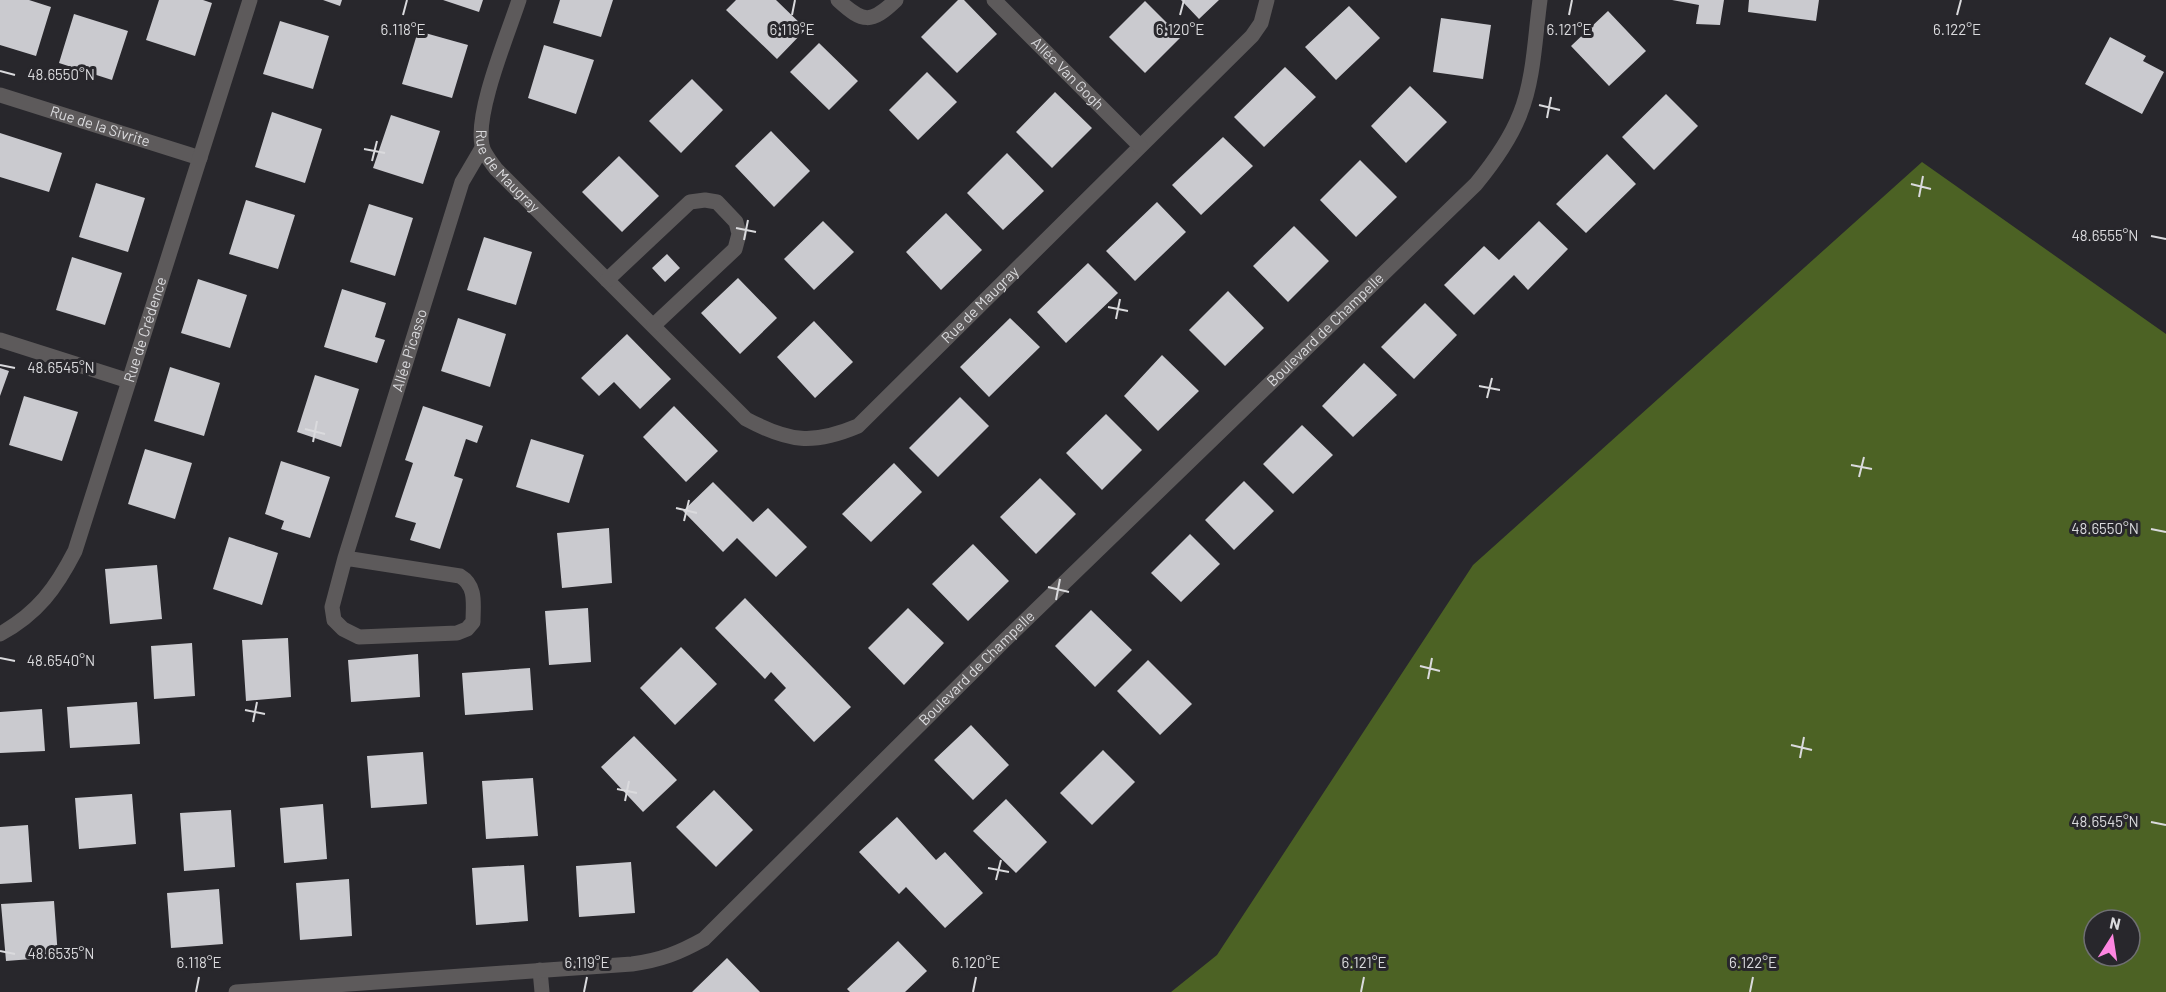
<svg xmlns="http://www.w3.org/2000/svg" width="2166" height="992" viewBox="0 0 2166 992" font-family="Barlow,sans-serif">
<style>
.forest{fill:#4c6224;fill-rule:evenodd}
.building{fill:#cacacf}
.lines{fill:none;stroke-linecap:round;stroke-linejoin:round}
.minor{stroke:#5d5a5b;stroke-width:15}
.ticks{fill:none;stroke:#dadadd;stroke-width:2}
.labels{text-anchor:middle;stroke-width:6;stroke-linejoin:round;paint-order:stroke}
.street-label{font-size:15px;fill:#dadadd;stroke:#28272c}
.ticks-label{font-size:15px;text-anchor:middle;fill:#dadadd;stroke:#28272c;stroke-width:6;stroke-linejoin:round;paint-order:stroke}
</style>
<rect width="100%" height="100%" fill="#28272c"/>
<path class="forest" d="M1922 162 2166 334V992H1171L1217 955 1473 565ZM2094 920H2130V956H2094Z"/>
<path class="building" d="M0 0H29L51 7 36 56 0 45Z
M159 0H203L212 3 195 56 146 40Z
M323 0H342L340 6Z
M443 0H483L479 12Z
M560 0H613L601 37 553 23Z
M736 0H776L806 29 777 59 726 10Z
M958 0H964L997 34 957 73 921 37Z
M1181 0H1219L1199 19Z
M1672 0H1724L1720 25 1696 24 1699 5Z
M1749 0H1819L1816 21 1748 12Z
M1145 1 1181 37 1145 73 1109 37Z
M1349 6 1380 38 1336 80 1305 47Z
M1608 11 1646 51 1609 86 1571 46Z
M74 14 128 31 112 80 59 63Z
M1441 18 1491 25 1483 79 1433 72Z
M280 21 329 36 313 89 263 74Z
M418 31 468 45 452 98 402 84Z
M2110 37 2146 56 2143 61 2164 72 2142 114 2085 84Z
M819 43 858 81 829 110 790 72Z
M544 45 594 60 576 114 528 98Z
M1285 67 1316 97 1264 147 1234 117Z
M927 72 957 102 918 140 889 110Z
M692 79 723 110 681 153 649 121Z
M1410 86 1447 122 1406 163 1371 126Z
M1055 92 1092 128 1052 168 1016 132Z
M1666 94 1698 126 1654 170 1622 137Z
M272 112 322 129 305 183 255 167Z
M391 115 440 131 423 184 373 168Z
M771 131 810 171 774 207 735 166Z
M0 133 62 153 49 192 0 177Z
M1223 137 1253 166 1201 215 1172 185Z
M1007 153 1044 191 1003 230 967 193Z
M1607 154 1636 184 1586 233 1556 204Z
M619 156 659 196 622 232 582 192Z
M1360 160 1397 197 1356 237 1320 200Z
M96 183 145 198 128 252 79 237Z
M246 200 295 215 278 269 229 254Z
M1157 202 1186 232 1135 281 1106 251Z
M369 204 413 218 395 276 350 262Z
M946 213 982 250 941 290 906 252Z
M823 221 854 252 814 290 784 259Z
M1539 221 1568 249 1528 290 1514 275 1474 315 1444 285 1484 246 1499 260Z
M1294 226 1329 261 1288 302 1253 266Z
M484 237 532 252 516 305 467 290Z
M667 254 680 268 665 282 652 268Z
M72 257 122 273 105 325 56 310Z
M1088 263 1118 293 1066 343 1037 312Z
M738 278 777 318 740 354 701 313Z
M198 279 247 295 230 348 181 333Z
M342 289 386 303 375 337 385 340 377 363 324 347Z
M1228 291 1264 328 1225 366 1189 330Z
M1425 303 1457 335 1414 379 1381 347Z
M458 318 506 334 490 387 441 371Z
M1010 318 1040 347 989 397 960 367Z
M814 321 853 362 815 398 777 357Z
M627 334 671 379 640 409 614 382 599 396 581 378Z
M1162 355 1199 391 1158 431 1124 396Z
M1364 363 1397 395 1353 437 1322 406Z
M170 367 220 383 204 436 154 421Z
M0 368 9 371 0 396Z
M315 375 359 389 341 447 297 432Z
M24 396 78 412 62 461 9 445Z
M960 397 989 426 938 477 909 448Z
M423 406 483 426 477 443 466 439 454 476 463 479 440 549 410 540 416 523 395 517 413 463 405 460Z
M674 406 718 451 686 482 643 437Z
M1106 414 1142 450 1102 490 1066 453Z
M1302 425 1333 455 1293 494 1263 464Z
M531 439 584 455 569 503 516 487Z
M145 449 192 463 175 519 128 504Z
M281 461 330 477 310 538 281 529 284 521 265 514Z
M894 463 922 492 871 542 842 514Z
M1040 478 1076 514 1036 554 1000 517Z
M1244 481 1274 511 1234 550 1205 520Z
M713 482 753 522 768 508 807 547 776 577 737 538 723 552 683 511Z
M609 528 612 583 562 588 557 533Z
M1190 534 1220 564 1181 602 1151 573Z
M229 537 278 553 262 605 213 589Z
M973 544 1009 581 968 621 932 584Z
M157 565 162 619 110 624 105 569Z
M745 598 851 707 814 742 774 700 786 688 771 672 765 679 715 628Z
M588 608 591 662 549 665 545 611Z
M908 608 944 643 904 685 868 648Z
M1091 610 1132 650 1095 687 1055 646Z
M288 638 291 697 246 701 242 640Z
M192 643 195 696 154 699 151 646Z
M681 647 717 684 675 725 640 688Z
M418 654 420 697 351 702 348 660Z
M1148 660 1192 704 1160 735 1117 691Z
M530 668 533 710 465 715 462 673Z
M137 702 140 744 70 748 67 707Z
M42 709 45 751 0 753V712Z
M971 725 1009 765 973 800 934 760Z
M634 736 677 780 643 812 601 767Z
M1103 750 1135 782 1092 825 1060 793Z
M423 752 427 804 371 808 367 756Z
M533 778 538 836 486 839 482 781Z
M714 790 753 830 716 867 676 827Z
M132 794 136 844 79 849 75 798Z
M1006 799 1047 842 1016 873 973 831Z
M323 804 327 859 284 863 280 808Z
M231 810 235 867 184 871 180 813Z
M897 817 936 860 945 852 983 893 945 928 906 887 899 894 859 852Z
M28 825 32 882 0 884V827Z
M631 862 635 913 579 917 576 866Z
M524 865 528 921 476 925 472 868Z
M349 879 352 936 300 940 296 883Z
M219 889 223 944 171 948 167 893Z
M54 901 58 957 6 961 1 904Z
M898 941 927 971 905 992H850L847 989Z
M727 958 760 992H692Z"/>
<g class="lines">
<g class="minor">
<path id="s1" d="M519 0C508 34 475 112 482 145 483 153 491 162 496 169L746 419C789 442 813 445 858 426L1252 36 1261 23 1267 0"/>
<path d="M838 0C863 23 871 24 896 0"/>
<path id="s2" d="M994 0 1140 146"/>
<path id="s3" d="M0 95 200 158"/>
<path d="M607 280 690 202 705 200 717 202 736 222 739 234 735 249 654 325"/>
<path d="M0 340 129 381"/>
<path id="s4" d="M345 558 460 576C477 586 473 605 473 622L467 629 457 633 359 637 343 629 334 620 332 607 345 558 462 182 482 148"/>
<path id="s5" d="M0 634C38 613 56 588 75 551L250 0"/>
<path d="M540 970 542 992"/>
<path id="s6" d="M236 992 632 964C661 960 679 953 704 939L1005 640 1476 184C1494 162 1510 140 1520 114 1534 80 1535 36 1540 0"/>
</g>
</g>
<path class="ticks" d="M403 15 407 0M792 15 795 0M1180 15 1184 0M1569 15 1572 0M1957 15 1961 0M0 71 15 75M1539 105 1560 110M1547 118 1551 97M364 149 385 153M372 161 377 141M1911 184 1931 189M1919 197 1923 176M736 228 756 232M2151 236 2166 239M744 240 748 220M1108 307 1128 311M1116 319 1120 299M0 365 15 368M1479 386 1500 390M1487 398 1492 378M305 429 325 434M313 442 317 421M1851 465 1872 469M1859 477 1864 457M676 508 697 513M684 521 689 500M2151 529 2166 532M1048 587 1069 592M1056 600 1060 579M0 658 15 661M1420 666 1440 671M1428 679 1432 658M245 710 265 714M253 722 257 702M1791 745 1812 750M1800 758 1804 737M617 789 637 793M625 801 629 781M2151 822 2166 825M988 868 1009 872M996 880 1001 860M0 951 15 954M196 992 199 977M584 992 587 977M973 992 976 977M1361 992 1364 977M1750 992 1753 977"/>
<g class="labels">
<g class="street-label">
<text dy="5" stroke="none"><textPath href="#s2" startOffset="104">Allée Van Gogh</textPath></text>
<text dy="5" stroke="none"><textPath href="#s3" startOffset="105">Rue de la Sivrite</textPath></text>
<text dy="5" stroke="none"><textPath href="#s1" startOffset="186">Rue de Maugray</textPath></text>
<text dy="5" stroke="none"><textPath href="#s1" startOffset="822">Rue de Maugray</textPath></text>
<text dy="5" stroke="none"><textPath href="#s6" startOffset="1344">Boulevard de Champelle</textPath></text>
<text dy="5" stroke="none"><textPath href="#s5" startOffset="346">Rue de Crédence</textPath></text>
<text dy="5" stroke="none"><textPath href="#s4" startOffset="597">Allée Picasso</textPath></text>
<text dy="5" stroke="none"><textPath href="#s6" startOffset="858">Boulevard de Champelle</textPath></text>
</g>
</g>
<g class="ticks-label">
<text x="403" y="35">6.118°E</text>
<text x="792" y="35">6.119°E</text>
<text x="1180" y="35">6.120°E</text>
<text x="1569" y="35">6.121°E</text>
<text x="1957" y="35">6.122°E</text>
<text x="61" y="80">48.6550°N</text>
<text x="2105" y="241">48.6555°N</text>
<text x="61" y="373">48.6545°N</text>
<text x="2105" y="534">48.6550°N</text>
<text x="61" y="666">48.6540°N</text>
<text x="2105" y="827">48.6545°N</text>
<text x="61" y="959">48.6535°N</text>
<text x="199" y="968">6.118°E</text>
<text x="587" y="968">6.119°E</text>
<text x="976" y="968">6.120°E</text>
<text x="1364" y="968">6.121°E</text>
<text x="1753" y="968">6.122°E</text>
</g>
<g transform="translate(2112 938) rotate(12)"><circle r="28" fill="#28272c" stroke="#6f6f73" stroke-width="1.5"/>
<path d="M0-4.5L10 22L0 15L-10 22Z" fill="#fe86e1"/>
<text y="-9" font-size="16" font-weight="bold" text-anchor="middle" fill="#dadadd">N</text>
</g>
</svg>
